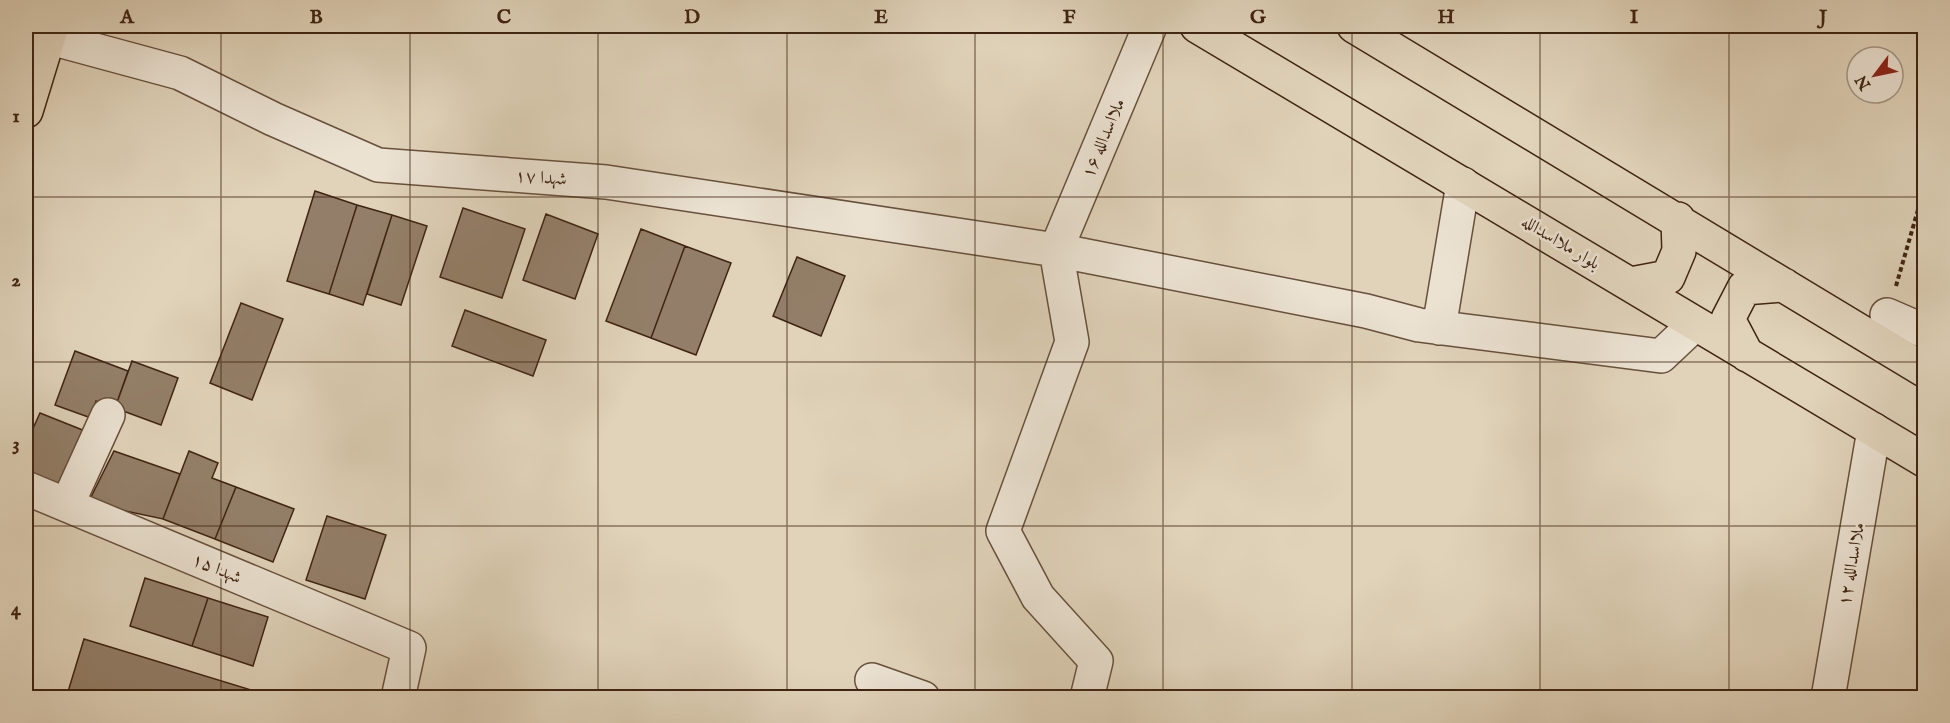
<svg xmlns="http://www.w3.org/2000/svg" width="1950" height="723" viewBox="0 0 1950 723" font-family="'IM FELL English',Amiri,serif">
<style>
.building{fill:#937f69;stroke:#3f2412;stroke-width:1.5}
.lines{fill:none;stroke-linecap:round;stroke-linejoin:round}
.minor-casing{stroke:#67503c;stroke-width:36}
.major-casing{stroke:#3f2412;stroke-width:36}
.path{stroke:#3f2412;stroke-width:4;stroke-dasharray:4.5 3;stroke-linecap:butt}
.minor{stroke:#ebe2d2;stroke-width:33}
.major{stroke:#e0d3ba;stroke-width:33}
.grid{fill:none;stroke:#3f2412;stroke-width:1.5;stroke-opacity:0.55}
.labels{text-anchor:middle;stroke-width:5;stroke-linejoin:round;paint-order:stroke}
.street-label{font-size:18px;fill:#3f2412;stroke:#ebe2d2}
.neatline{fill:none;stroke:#3f2412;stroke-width:2}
.grid-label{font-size:20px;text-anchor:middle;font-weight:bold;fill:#3f2412}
</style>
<rect width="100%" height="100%" fill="#e0d3ba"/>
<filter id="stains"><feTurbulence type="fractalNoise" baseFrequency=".00333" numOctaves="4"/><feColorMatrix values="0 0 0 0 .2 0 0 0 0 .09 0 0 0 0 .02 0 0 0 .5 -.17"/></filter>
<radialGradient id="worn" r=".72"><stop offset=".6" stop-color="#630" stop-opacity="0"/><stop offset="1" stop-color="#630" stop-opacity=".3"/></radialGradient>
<path class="building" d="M315 191 357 205 329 294 287 281Z
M357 205 392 215 363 305 329 294Z
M463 208 525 229 502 298 440 277Z
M546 214 598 234 575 299 523 280Z
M392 215 427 226 401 305 367 294Z
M641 229 685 246 651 338 606 321Z
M685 246 731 263 696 355 651 338Z
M797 257 845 276 821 336 773 316Z
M241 303 283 319 252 400 210 383Z
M465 310 546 340 533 376 452 346Z
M75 351 128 371 115 408 96 401 91 418 55 405Z
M132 361 178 378 161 425 115 408Z
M40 413 90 433 58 493 26 482V444Z
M114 451 180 474 163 519 88 503Z
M189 451 218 463 212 478 236 487 215 539 163 519Z
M236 487 294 509 273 562 215 539Z
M327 516 386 535 365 599 306 580Z
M145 578 208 598 192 646 130 626Z
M208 598 268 617 253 666 192 646Z
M84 639 277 698H76L67 695Z"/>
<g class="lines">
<defs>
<path id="minor" d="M47 37 180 73 273 119 378 165 606 182 1056 250 1366 311 1419 325 1661 356 1695 324
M1056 250 1072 342 1003 531 1038 597 1096 661 1087 698
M1056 250 1150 26
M1887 315 1924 331
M1439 328 1463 184
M26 488 409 648 398 698
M67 505 108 415
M872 680 923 698
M1828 698 1874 430"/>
<path id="major" d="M1197 26 1924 460
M1354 26 1924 370
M26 111 52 26
M1631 284 1668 277 1679 251 1678 219
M1747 355 1728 319 1744 288 1784 285"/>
</defs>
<use href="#minor" class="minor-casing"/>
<use href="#major" class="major-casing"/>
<path class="path" d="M1896 286 1924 189"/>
<use href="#minor" class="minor"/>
<use href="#major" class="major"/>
</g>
<path class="grid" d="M221 26V698M410 26V698M598 26V698M787 26V698M975 26V698M1163 26V698M1352 26V698M1540 26V698M1729 26V698M26 197H1924M26 362H1924M26 526H1924"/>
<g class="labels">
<g class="street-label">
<text transform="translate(1103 138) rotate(-67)" y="6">ملااسدالله ۱۶</text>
<text transform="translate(541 177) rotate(4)" y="6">شهدا ۱۷</text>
<text transform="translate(1561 242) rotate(31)" y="6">بلوار ملااسدالله</text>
<text transform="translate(1851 564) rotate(-80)" y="6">ملااسدالله ۱۲</text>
<text transform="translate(217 568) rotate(23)" y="6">شهدا ۱۵</text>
</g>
</g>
<rect width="1950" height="723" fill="none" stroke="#e0d3ba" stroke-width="66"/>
<g transform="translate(1875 75) rotate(238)"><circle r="28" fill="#ebe2d2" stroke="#a69685" stroke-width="1.5"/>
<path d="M0-4.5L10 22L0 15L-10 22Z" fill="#8f2418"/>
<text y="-9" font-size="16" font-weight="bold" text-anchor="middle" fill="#3f2412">N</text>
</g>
<rect x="33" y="33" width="1884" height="657" class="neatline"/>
<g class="grid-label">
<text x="127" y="23">A</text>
<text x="316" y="23">B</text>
<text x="504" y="23">C</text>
<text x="692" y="23">D</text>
<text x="881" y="23">E</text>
<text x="1069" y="23">F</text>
<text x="1258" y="23">G</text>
<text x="1446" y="23">H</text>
<text x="1634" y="23">I</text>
<text x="1823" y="23">J</text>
<text x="16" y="122">1</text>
<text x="16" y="286">2</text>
<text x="16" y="450">3</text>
<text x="16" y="615">4</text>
</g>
<rect width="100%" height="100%" filter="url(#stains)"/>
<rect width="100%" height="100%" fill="url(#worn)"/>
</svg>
